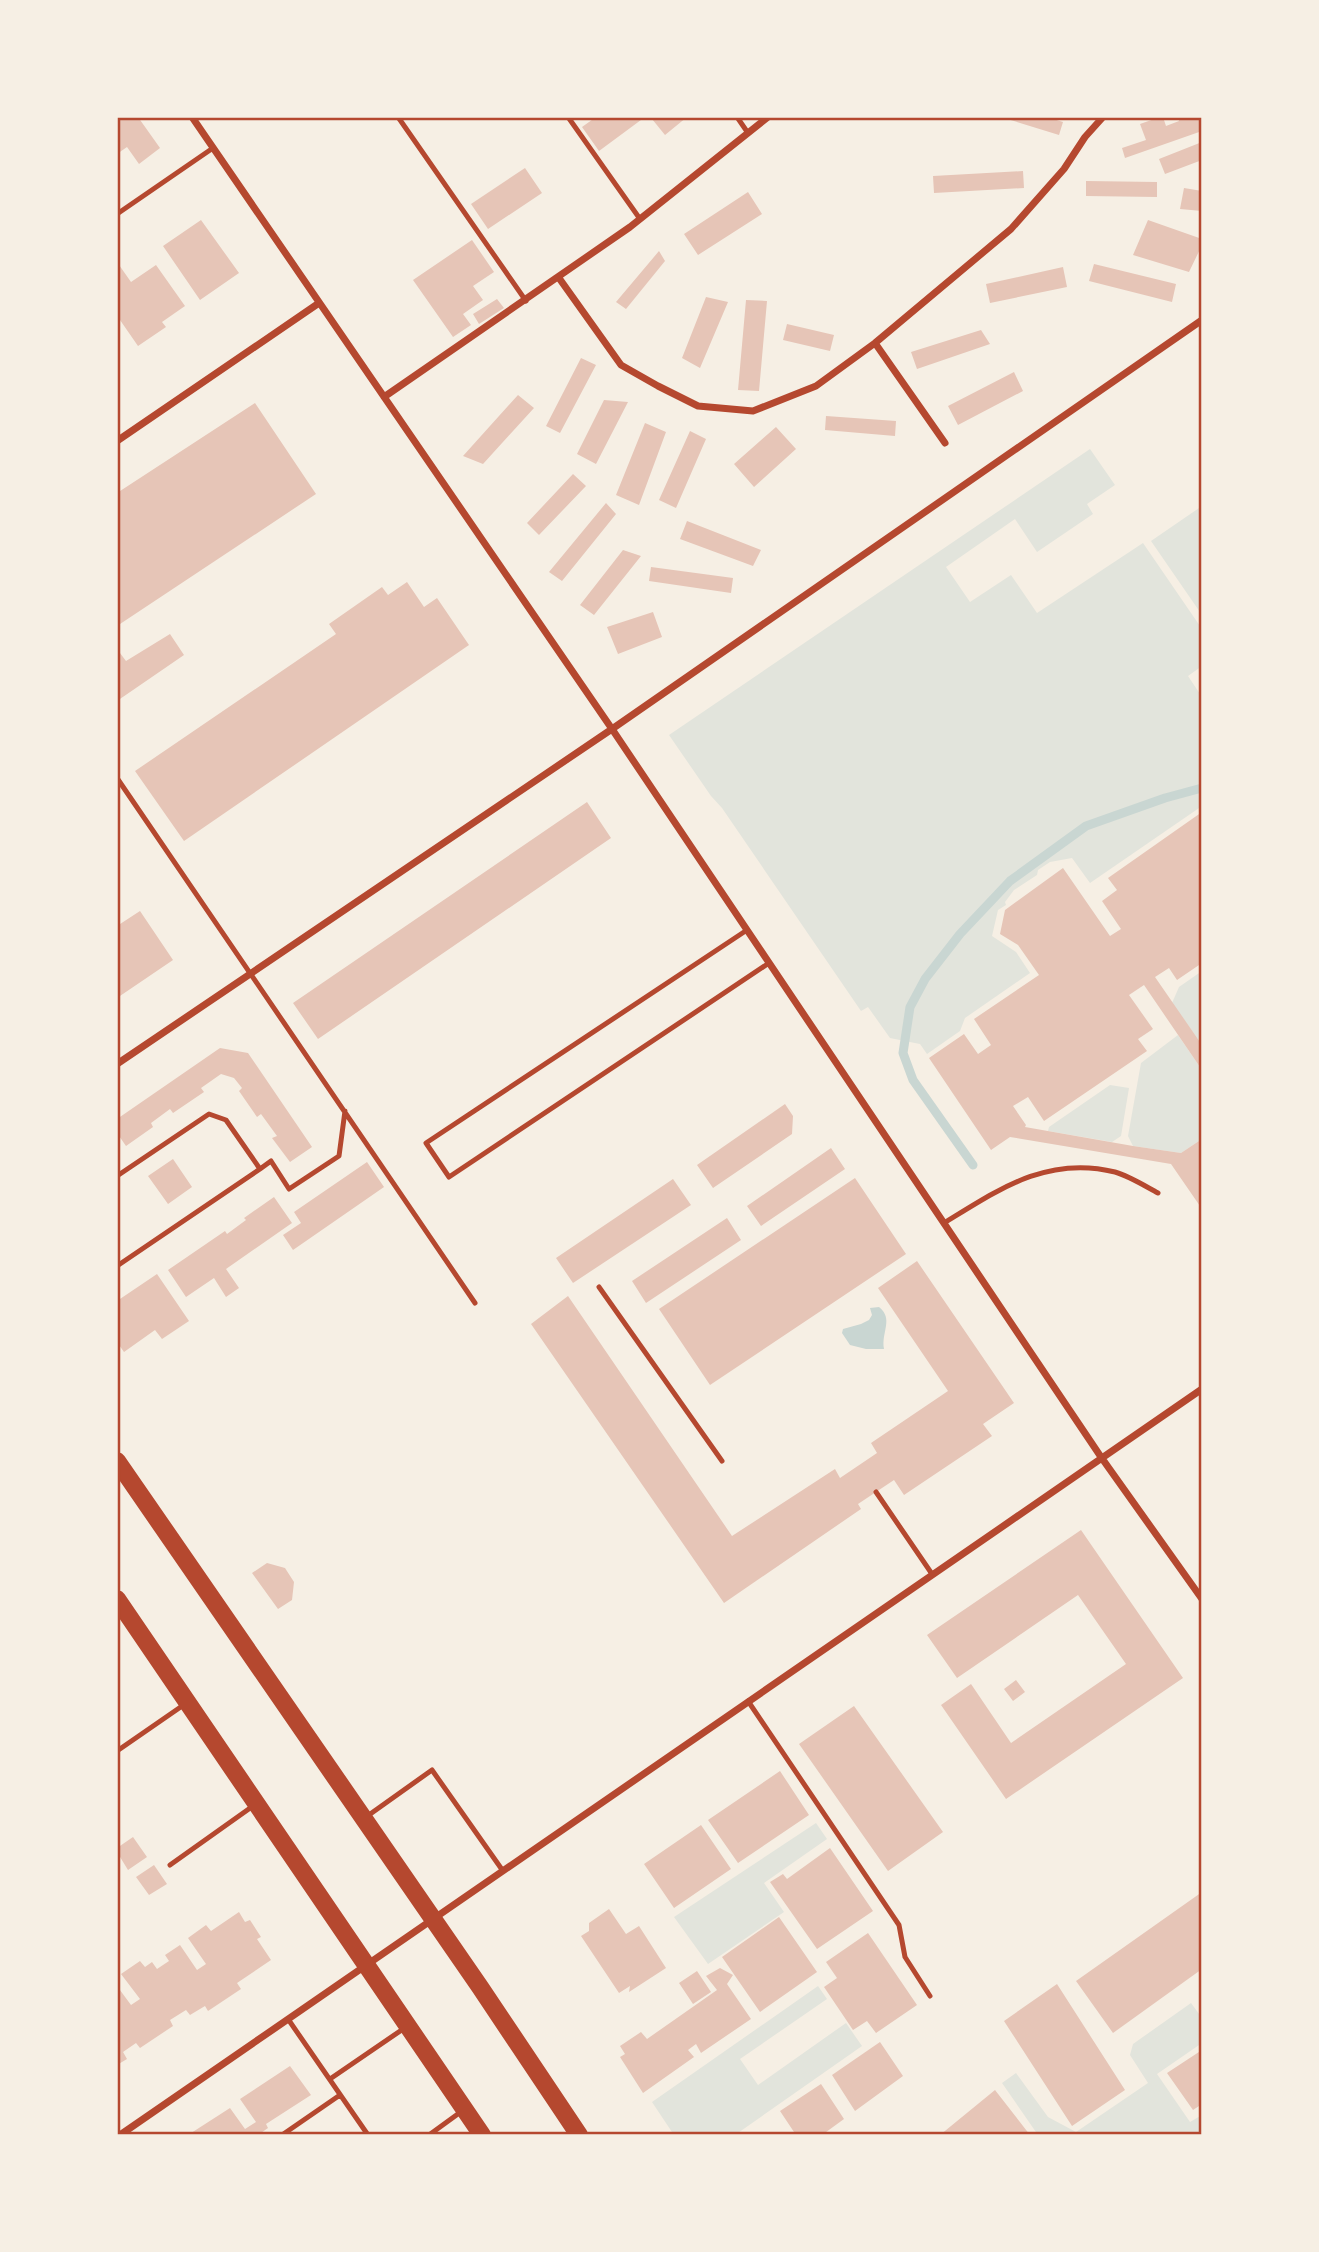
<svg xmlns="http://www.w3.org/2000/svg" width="1319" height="2252" viewBox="0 0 1319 2252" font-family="Lora,serif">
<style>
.green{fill:#e2e4dc}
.water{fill:#c9d6d2}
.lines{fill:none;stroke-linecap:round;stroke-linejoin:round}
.stream{stroke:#c9d6d2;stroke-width:9}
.building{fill:#e6c5b7}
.service{stroke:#b5482f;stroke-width:5}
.minor{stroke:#b5482f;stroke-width:7}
.primary{stroke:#b5482f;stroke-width:18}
.neatline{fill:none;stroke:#b5482f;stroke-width:2.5}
</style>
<rect width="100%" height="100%" fill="#f6efe4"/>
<path class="green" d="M1090 449 1115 485 1087 504 1093 514 1037 552 1015 519 946 567 970 602 1011 575 1037 613 1143 543 1202 629V666L1188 676 1202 697V806L1090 883 1072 858 1050 862 1038 870 1037 875 1014 890 1005 902 1006 905 998 910 992 936 1016 952 1030 973 965 1018 960 1031 927 1054 920 1044 890 1038 868 1007 861 1011 722 808 711 796 669 735Z
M1202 506V615L1151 541Z
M1202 971V1045L1172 1003 1179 987Z
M1178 1035 1202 1070V1139L1181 1153 1133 1146 1128 1136 1141 1063Z
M1110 1085 1129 1088 1121 1136 1112 1142 1048 1131 1049 1127Z
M816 1823 827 1839 764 1883 784 1912 708 1964 674 1917Z
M818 1986 827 1999 740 2059 758 2085 846 2023 862 2046 735 2135H674L652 2102Z
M1191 2003 1202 2018V2043L1157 2074 1190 2122 1202 2115V2135H1038L1002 2083 1016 2073 1048 2117 1076 2132 1148 2083 1130 2055 1133 2044Z"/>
<path class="water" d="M879 1307C894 1319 881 1332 884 1349H866L850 1345 842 1333 843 1329 861 1324 869 1320 872 1315 870 1308Z"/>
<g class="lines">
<path class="stream" d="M973 1165 913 1080 903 1053 910 1007 925 979 960 934 1010 881 1086 826 1165 798 1202 788"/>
</g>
<path class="building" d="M117 117H138L160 148 139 164 127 147 117 154Z
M596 117H645L599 151 582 127Z
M654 117H687L665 135 652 119Z
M1001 117H1047L1063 122 1059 135Z
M1160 117H1163L1166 126 1179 121 1178 117H1202V131L1125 158 1122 148 1146 140 1140 124Z
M1202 142V160L1165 174 1159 159Z
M525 168 542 193 488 229 471 204Z
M1023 171 1024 188 934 193 933 176Z
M1086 181 1157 182V197L1086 196Z
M1184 188 1202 191V211L1180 209Z
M748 192 762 214 698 255 684 234Z
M201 220 239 273 200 300 163 246Z
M1148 220 1202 239V245L1189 272 1133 255Z
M472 240 494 272 473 286 483 300 463 314 471 325 453 337 413 280Z
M659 251 665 261 626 309 616 302Z
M117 262 131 282 156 265 185 306 162 322 166 327 138 346 120 320 117 322Z
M1094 264 1176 284 1172 302 1089 281Z
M1063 267 1067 287 990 303 986 284Z
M706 297 728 302 700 368 682 358Z
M497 299 504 308 479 324 473 314Z
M746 300 767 301 759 391 738 390Z
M787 324 834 335 830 351 783 340Z
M981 330 990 344 917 369 911 352Z
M581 358 596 365 560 433 546 426Z
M1014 372 1023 391 958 425 948 406Z
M518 395 534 408 483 464 463 456Z
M604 400 628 402 596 464 577 454Z
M255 403 316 494 117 626V493Z
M826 416 896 421 895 436 825 430Z
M645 423 666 432 639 505 616 495Z
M776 427 796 449 754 487 734 464Z
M690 431 706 439 676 508 659 500Z
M573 474 586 486 539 535 527 523Z
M606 503 616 514 562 581 549 572Z
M687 521 761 550 753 566 680 539Z
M623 550 641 556 594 615 580 605Z
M651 567 733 578 731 593 649 581Z
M407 582 424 607 437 598 469 645 184 841 135 771 336 634 329 624 382 587 388 595Z
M653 612 662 637 618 654 607 627Z
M170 634 184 655 117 701V649L126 661Z
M587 802 611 838 318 1039 293 1003Z
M1202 812V963L1177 980 1169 968 1155 977 1202 1045V1070L1144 985 1129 995 1153 1029 1138 1039 1147 1051 1044 1121 1028 1097 1013 1106 1026 1125 1025 1127 1133 1146 1181 1153 1202 1139V1209L1171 1164 1010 1137 991 1150 929 1058 964 1034 978 1054 991 1045 974 1019 1039 975 1018 945 1000 934 1005 910 1063 868 1110 936 1121 929 1102 901 1117 890 1108 878Z
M140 911 173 960 117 998V926Z
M220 1048 248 1053 312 1147 290 1162 272 1138 277 1136 261 1114 257 1117 239 1091 242 1088 234 1078 221 1074 201 1088 204 1092 173 1113 170 1109 151 1123 153 1127 126 1146 117 1133V1119Z
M785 1104 793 1116 792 1134 713 1188 697 1165Z
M831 1148 845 1169 761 1226 747 1206Z
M173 1159 192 1187 168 1204 148 1176Z
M367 1162 384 1187 293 1250 283 1235 301 1223 294 1212Z
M855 1178 906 1254 710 1385 659 1309Z
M673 1179 691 1205 573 1283 556 1258Z
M274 1197 292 1223 226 1269 239 1288 226 1297 214 1278 186 1297 168 1270 225 1231 227 1234 246 1220 244 1218Z
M727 1218 741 1240 646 1303 632 1281Z
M917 1261 1014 1403 983 1424 992 1436 904 1495 894 1480 858 1504 861 1509 724 1603 531 1324 568 1296 732 1536 835 1469 840 1478 877 1453 871 1443 948 1391 878 1288Z
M157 1274 189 1321 162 1339 155 1330 124 1352 117 1342V1301Z
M1081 1530 1183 1678 1006 1799 941 1705 971 1684 1011 1743 1126 1664 1078 1595 957 1678 927 1635Z
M267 1563 285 1568 294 1582 292 1600 278 1609 252 1573Z
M1016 1680 1025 1692 1013 1701 1004 1689Z
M854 1706 943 1832 888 1871 799 1744Z
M780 1771 809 1815 738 1863 708 1820Z
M701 1825 731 1869 674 1908 644 1864Z
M133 1837 147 1857 128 1870 117 1852V1848Z
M830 1848 873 1911 817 1949 770 1882 783 1874 787 1879Z
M154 1865 167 1884 149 1895 136 1877Z
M1202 1892V1969L1113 2033 1076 1981Z
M609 1909 626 1934 639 1926 666 1968 629 1992 630 1986 619 1993 581 1936 589 1931V1923Z
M239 1912 245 1922 250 1920 261 1937 257 1939 271 1960 237 1983 241 1989 208 2011 205 2006 190 2015 186 2010 170 2020 173 2026 140 2048 136 2043 123 2052 127 2059 117 2065V1986L131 2005 140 1999 121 1974 140 1961 145 1967 152 1962 157 1969 169 1961 165 1955 180 1945 197 1970 206 1964 188 1938 206 1925 211 1931Z
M779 1917 817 1972 760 2012 722 1957Z
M868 1933 917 2005 876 2033 867 2021 853 2030 824 1987 837 1978 826 1962Z
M720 1968 733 1975 727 1984 751 2019 701 2053 696 2044 688 2050 694 2057 643 2093 620 2057 625 2054 620 2046 641 2032 647 2039 717 1990 706 1976Z
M697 1971 711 1992 693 2004 679 1983Z
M1057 1984 1125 2090 1072 2126 1004 2021Z
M880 2042 903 2076 855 2111 832 2075Z
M1202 2050V2104L1193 2110 1167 2073Z
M290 2066 311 2095 266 2124 268 2128 258 2135H188L230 2108 245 2129 256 2122 240 2099Z
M821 2084 844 2119 822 2135H796L780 2111Z
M995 2090 1030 2135H940Z"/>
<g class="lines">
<path class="service" d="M398 117 526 301
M568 117 640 219
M737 117 748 133
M117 214 213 148
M117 778 475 1303
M747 930 426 1143 449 1177 769 963
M117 1176 209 1114 226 1120 260 1169 271 1161 289 1189 339 1156 345 1111
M944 1223C998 1190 1047 1155 1115 1172 1129 1176 1145 1186 1158 1193
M117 1266 260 1169
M599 1287 722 1461
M876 1492 932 1574
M748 1701 899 1925 905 1957 930 1996
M117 1751 185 1704
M366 1817 432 1770 503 1871
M170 1865 253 1806
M288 2019 368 2135
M330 2079 406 2027
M282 2135 340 2095
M429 2135 462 2111"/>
<path class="minor" d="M192 117 612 729 1101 1457 1202 1599
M559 278 621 365 658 386 698 406 753 411 816 386 875 343 1011 229 1064 169 1085 137 1103 117
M875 343 945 443
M384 397 630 227 768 117
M117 441 319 303
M117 1064 612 729 1202 320
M120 2135 1202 1389"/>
<path class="primary" d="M117 1461 480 1987 579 2135
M117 1599 482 2135"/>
</g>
<rect width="1319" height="2252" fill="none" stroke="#f6efe4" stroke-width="238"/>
<rect x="119" y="119" width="1081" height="2014" class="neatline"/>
</svg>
